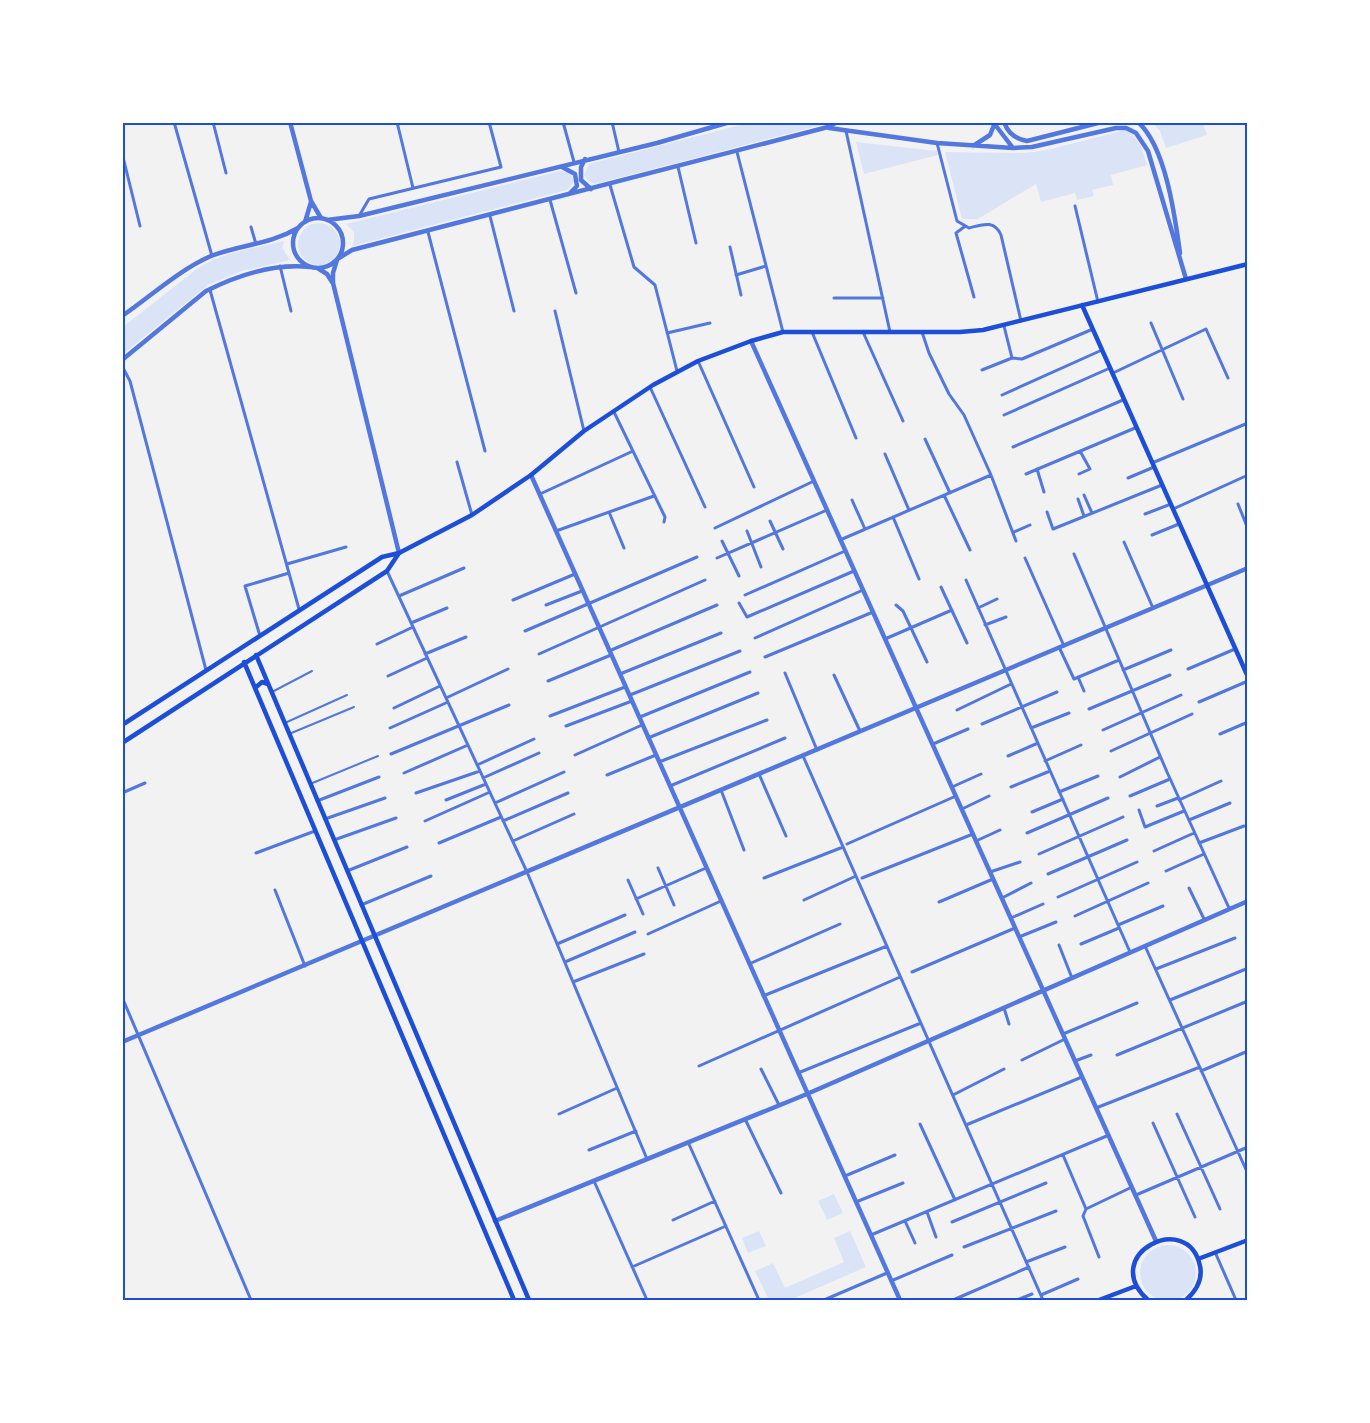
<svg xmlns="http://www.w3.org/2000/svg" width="1370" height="1423" viewBox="0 0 1370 1423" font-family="Quicksand,sans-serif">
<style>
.green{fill:#dbe4f7}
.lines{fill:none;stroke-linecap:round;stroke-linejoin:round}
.service{stroke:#5277de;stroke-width:2}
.minor{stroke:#5277de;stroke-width:3}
.tertiary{stroke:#5277de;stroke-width:4.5}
.secondary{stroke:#1d4ed8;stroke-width:4.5}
.neatline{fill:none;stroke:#1d4ed8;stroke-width:2}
</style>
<rect width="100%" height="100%" fill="#f2f2f2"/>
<path class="green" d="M752 122 829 123 595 184 589 182 584 175 589 164Z
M1153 123H1203L1207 135 1166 148 1160 131Z
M1125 130C1140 138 1142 149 1147 165L1111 175 1113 185 1092 190 1094 196 1077 200 1075 193 1041 202 1036 184 978 219H962L945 152 1024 153 1047 150Z
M856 142 937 151 938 155 864 174Z
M560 171C568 172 573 174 574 182L567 190 352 246 354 241V232L346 224Z
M298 244a21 21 0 1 1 42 0a21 21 0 1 1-42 0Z
M284 241 282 248 290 260 242 271 208 285 123 354V327L198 268C222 252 257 248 284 241Z
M834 1194 843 1213 827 1220 818 1201Z
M759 1231 766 1246 748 1253 742 1238Z
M850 1231 866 1267 790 1300H769L755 1271 773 1263 785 1288 844 1262 834 1238Z
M1140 1273a28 28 0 1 1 56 0a28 28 0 1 1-56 0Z"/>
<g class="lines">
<path class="service" d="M272 692 312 671
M287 722 347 695
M289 734 354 707
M310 784 378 756"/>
<path class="minor" d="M174 122 212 256
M213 122 226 173
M397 122 413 188
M563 122 574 162
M612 122 619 152
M846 131 890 332
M937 143 957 221 969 228C982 225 994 219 1001 235L1021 321
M737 152 783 332
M122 153 140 226
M678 167 696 243
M610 185 634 267 655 285 677 371
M550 200 576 293
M1075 206 1098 302
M359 216 369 199 501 167 489 122
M490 216 514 311
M251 227 256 244
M964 227 956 233 974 297
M428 232 485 451
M730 247 741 295
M280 266 291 311
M736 275 766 266
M1247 288 1248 289
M210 290 299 609
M834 298H883
M555 311 584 431
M1248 312V316
M1151 323 1183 399
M1004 326 1012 358
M812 332 856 438
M863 332 903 421
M922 332 929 353 949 394 964 415 991 475 1016 541
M667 333 710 323
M698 361 754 487
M122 366 130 381 206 670
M982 370 1012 358 1022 359 1093 329
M1113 373 1206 329 1228 378
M650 387 705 507
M1002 395 1102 350
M614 412 665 517 664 522
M1004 415 1110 368
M925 439 950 493
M1013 447 1123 400
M885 454 909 510
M457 462 472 515
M1152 463 1248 423
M1037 469 1044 492
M1026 474 1135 428
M1079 474 1090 469 1080 451
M1128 478 1154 467
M540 494 633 451
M944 495 970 550
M1084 495 1092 513
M1078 499 1084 516
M852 500 865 529
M1238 504 1248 529
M1173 509 1248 475
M609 512 624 548
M1047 512 1053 529 1162 485
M1145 514 1171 504
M893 517 919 579
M770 521 783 549
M715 528 814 481
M556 531 654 496
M747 531 761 567
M1014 532 1030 525
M1152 535 1179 524
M840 540 991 475
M722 541 739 576
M1124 542 1153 608
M1074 554 1167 772 1229 908
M717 558 827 510
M1025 558 1064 646
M287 564 346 547
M387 571 527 872 647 1159
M966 580 1130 952
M941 587 967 643
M745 595 845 551
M399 596 464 568
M513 600 575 574
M739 603 747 617 854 571
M546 605 582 591
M896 605 903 611 927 662
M978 608 997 599
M411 623 447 608
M985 625 1006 617
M525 631 697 557
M260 636 245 586 289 573
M755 638 863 590
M885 639 952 610
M377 644 413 627
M1059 647 1074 679 1119 660
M609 651 717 605
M425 654 466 637
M539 654 705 580
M765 657 873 612
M1188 669 1235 649
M1123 670 1171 650
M785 673 817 750
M620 674 721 633
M834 675 860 731
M388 676 427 658
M1078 677 1084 691
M548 681 611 655
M630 695 740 651
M446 698 508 669
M1199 702 1248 681
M394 708 440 686
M1089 709 1170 675
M957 710 1011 684
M550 716 625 687
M640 717 750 672
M982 724 1057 692
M566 726 632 701
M390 728 448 702
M1031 728 1069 713
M1103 730 1181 695
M1220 734 1248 722
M648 738 758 693
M933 744 968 729
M1111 751 1192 714
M391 754 509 705
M575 755 642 725
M803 756 1043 1300
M1008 756 1038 743
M1045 761 1081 745
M659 762 767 720
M477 765 534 739
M404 773 468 745
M759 774 786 836
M607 775 656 755
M1120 777 1160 757
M483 778 539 753
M670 786 785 738
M952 787 981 774
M1011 787 1050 771
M721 790 744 850
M1059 792 1098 776
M122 793 145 783
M416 793 480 771
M1247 794 1248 796
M1130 796 1170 779
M446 800 486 784
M1179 800 1221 781
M317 801 379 777
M495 803 564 772
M1157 806 1178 798
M962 809 989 796
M1139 810 1145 827 1184 811
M1032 812 1063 799
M325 819 385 798
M1189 820 1230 803
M425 821 490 792
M503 821 568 793
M1027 833 1108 798
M334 840 396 818
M513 841 574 814
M976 841 1000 830
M439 843 501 817
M1199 843 1244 826
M847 844 956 796
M1154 851 1194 833
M256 853 315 831
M1039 854 1123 817
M658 868 674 905
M347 871 407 847
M1166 871 1204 854
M990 872 1020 862
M1048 874 1127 840
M764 878 843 847
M862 878 973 834
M628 880 643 914
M1189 888 1204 919
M275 890 305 966
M1058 897 1137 862
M1002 898 1031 883
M636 899 706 868
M804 900 856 876
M939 902 993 879
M361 905 431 876
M1075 916 1148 883
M1011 918 1043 904
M1118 925 1163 906
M648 934 721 901
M1019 937 1056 922
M557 944 625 915
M1081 944 1119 928
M1059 945 1072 978
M1145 946 1248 1174
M565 962 635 932
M749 964 840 924
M1156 969 1235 938
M912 972 1015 928
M573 982 644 954
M763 996 887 946
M122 997 251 1300
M1170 1000 1246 969
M1004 1008 1009 1024
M1063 1034 1137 1003
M1117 1055 1248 1001
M1022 1060 1065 1039
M1075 1061 1091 1055
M699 1066 900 977
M761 1069 779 1105
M1201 1071 1248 1051
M798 1073 921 1023
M953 1095 1004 1069
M1096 1108 1200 1067
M559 1114 617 1088
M1177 1114 1220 1209
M745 1119 781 1193
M1153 1123 1195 1217
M920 1124 955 1200
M966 1125 1082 1077
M688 1142 759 1300
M589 1150 636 1131
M1063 1155 1086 1209
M845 1176 895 1155
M594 1181 647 1300
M1136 1195 1248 1147
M856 1202 903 1183
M927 1212 936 1237
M673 1220 715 1201
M905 1221 915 1243
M952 1222 1046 1183
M871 1235 1109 1135
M964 1247 1056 1211
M1215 1252 1236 1300
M1099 1257 1083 1216 1086 1209 1132 1187
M1026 1262 1065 1247
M632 1267 726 1226
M891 1281 952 1255
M1041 1295 1078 1279
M824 1300 887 1273
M953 1300 1029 1267
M1017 1300 1032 1294"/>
<path class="tertiary" d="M290 122 311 201 321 218
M993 122 1013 148 1032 147 1116 128H1126L1136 133 1148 151 1186 279
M1004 122C1008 134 1016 139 1027 141L1102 122
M1138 122C1166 147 1175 217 1180 253
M829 128 937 143 1013 148
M973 146 990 135 994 125
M585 159 581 167V180L591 189
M562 167 575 174 577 186 570 193
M293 243a25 25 0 1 1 50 0a25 25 0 1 1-50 0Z
M327 220 359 216 657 143 730 122
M305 222 311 202
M339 258 352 250 828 127 837 122
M337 260 333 273V283L399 553
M319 269 327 274 332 282
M122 316C151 296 179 270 211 256 242 244 269 245 298 228
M751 341 1156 1241
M122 360 206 291C238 275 274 263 310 267
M531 475 900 1300
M122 1042 1248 568
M495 1221 807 1094 1248 901"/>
<path class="secondary" d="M1082 305 1248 677
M256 655 529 1300
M244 662 514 1300
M255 688 262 682 268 684
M122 725 382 557 399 553 472 515 531 475 584 431 653 385 698 361 751 341 783 332H960L983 330 1248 264
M122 743 387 571 399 553
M1198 1259 1248 1240
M1099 1300 1136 1286
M1148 1300C1098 1255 1188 1209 1200 1266 1203 1280 1196 1291 1186 1300"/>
</g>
<rect width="1370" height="1423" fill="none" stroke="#ffffff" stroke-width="248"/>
<rect x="124" y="124" width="1122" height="1175" class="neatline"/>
</svg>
